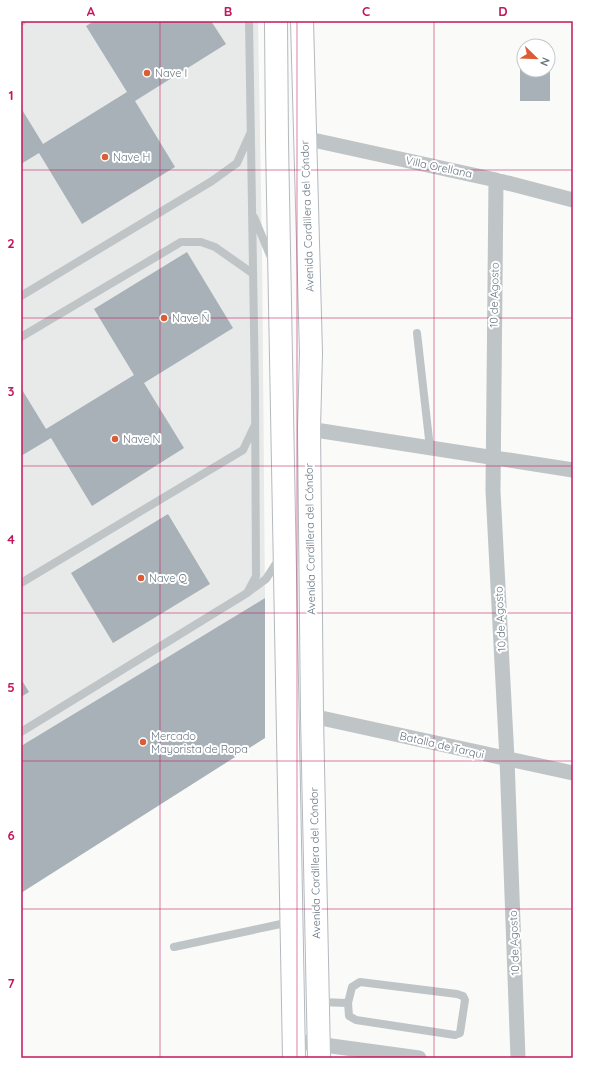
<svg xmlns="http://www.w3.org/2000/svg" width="594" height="1079" viewBox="0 0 594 1079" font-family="Quicksand,sans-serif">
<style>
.built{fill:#e8e9e9}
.building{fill:#a8b1b7}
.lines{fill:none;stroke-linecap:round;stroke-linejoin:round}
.secondary-casing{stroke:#b4b9be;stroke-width:24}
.lane{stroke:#bfc4c7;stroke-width:8}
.street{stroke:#bfc4c7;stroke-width:15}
.secondary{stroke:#fff;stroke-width:22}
.grid{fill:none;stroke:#c2185b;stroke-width:1;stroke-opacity:0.55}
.poi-dot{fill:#db5d36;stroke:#fff;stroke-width:1.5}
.labels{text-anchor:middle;stroke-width:4;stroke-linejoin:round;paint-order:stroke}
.poi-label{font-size:11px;fill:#667581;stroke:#fff;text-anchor:start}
.street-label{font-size:11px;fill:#667581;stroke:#fff}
.neatline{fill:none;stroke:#c2185b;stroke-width:1.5}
.grid-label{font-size:13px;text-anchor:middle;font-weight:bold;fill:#c2185b}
</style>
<rect width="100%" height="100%" fill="#fafaf8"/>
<path class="built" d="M21 21H258L262 247 265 598 21 746Z"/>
<path class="building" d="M94 21H211L226 44 135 101 175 167 82 224 39 153 21 164V108L43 144 127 92 86 26Z
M520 54H524V70H548V54H550V101H520Z
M187 252 233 328 144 383 184 448 92 506 51 438 21 456V388L46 429 134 375 94 309Z
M168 514 210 584 113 643 71 573Z
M265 598V738L21 893V746Z
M21 679 29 692 21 697Z"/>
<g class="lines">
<defs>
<path id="secondary" d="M276 21 277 142 294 1058
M302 21 311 353 309 429 312 716 319 1058"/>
</defs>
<use href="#secondary" class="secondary-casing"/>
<path class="lane" d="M21 21H22
M254 217 272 260
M21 296 212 181 237 163 250 134
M417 333 430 448
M21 337 181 242H201L215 247 252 273
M21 583 243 450 254 427
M247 593 256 576 255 391 249 21
M21 732 247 593 266 579 279 559
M174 947 290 922
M360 982 457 994 463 996 465 1000 460 1033 455 1035 356 1020 349 1016 348 1003 352 987Z
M319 1002 348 1003"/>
<path class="street" d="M304 138 496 180 573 200
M496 180 493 491 507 759 518 1058
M309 429 573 470
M312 716 573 773
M295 1041 419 1058"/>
<use href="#secondary" class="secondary"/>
</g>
<path class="grid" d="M160 21V1058M297 21V1058M434 21V1058M21 170H573M21 318H573M21 466H573M21 613H573M21 761H573M21 909H573"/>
<g class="poi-dot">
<circle cx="147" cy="73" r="4"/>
<circle cx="105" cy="157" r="4"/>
<circle cx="164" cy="318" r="4"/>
<circle cx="115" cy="439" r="4"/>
<circle cx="141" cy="578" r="4"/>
<circle cx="143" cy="742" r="4"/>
</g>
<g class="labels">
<g class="poi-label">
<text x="155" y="77">Nave I</text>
<text x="113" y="161">Nave H</text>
<text x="172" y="322">Nave Ñ</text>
<text x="123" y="443">Nave N</text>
<text x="149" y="582">Nave Q</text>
<text x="151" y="740">Mercado<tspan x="151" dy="13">Mayorista de Ropa</tspan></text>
</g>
<g class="street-label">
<text transform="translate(439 167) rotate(12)" y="4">Villa Orellana</text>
<text transform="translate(307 216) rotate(-92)" y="4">Avenida Cordillera del Cóndor</text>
<text transform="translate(494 295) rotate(-89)" y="4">10 de Agosto</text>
<text transform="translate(310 539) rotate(-91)" y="4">Avenida Cordillera del Cóndor</text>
<text transform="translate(500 619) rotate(-93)" y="4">10 de Agosto</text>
<text transform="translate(442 745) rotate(13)" y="4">Batalla de Tarqui</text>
<text transform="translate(315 863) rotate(-91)" y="4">Avenida Cordillera del Cóndor</text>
<text transform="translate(514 943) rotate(-92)" y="4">10 de Agosto</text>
</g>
</g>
<rect width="594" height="1079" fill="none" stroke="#ffffff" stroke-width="44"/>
<g transform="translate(536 58) rotate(113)"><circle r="19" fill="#ffffff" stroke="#c2c8cd"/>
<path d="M0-3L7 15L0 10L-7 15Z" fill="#db5d36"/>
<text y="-6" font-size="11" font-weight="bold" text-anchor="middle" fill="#667581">N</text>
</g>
<rect x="22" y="22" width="550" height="1035" class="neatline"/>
<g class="grid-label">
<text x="91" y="16">A</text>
<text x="228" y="16">B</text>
<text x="366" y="16">C</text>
<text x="503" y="16">D</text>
<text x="11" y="100">1</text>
<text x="11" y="248">2</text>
<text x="11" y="396">3</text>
<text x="11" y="544">4</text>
<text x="11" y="692">5</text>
<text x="11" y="840">6</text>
<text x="11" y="988">7</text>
</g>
</svg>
